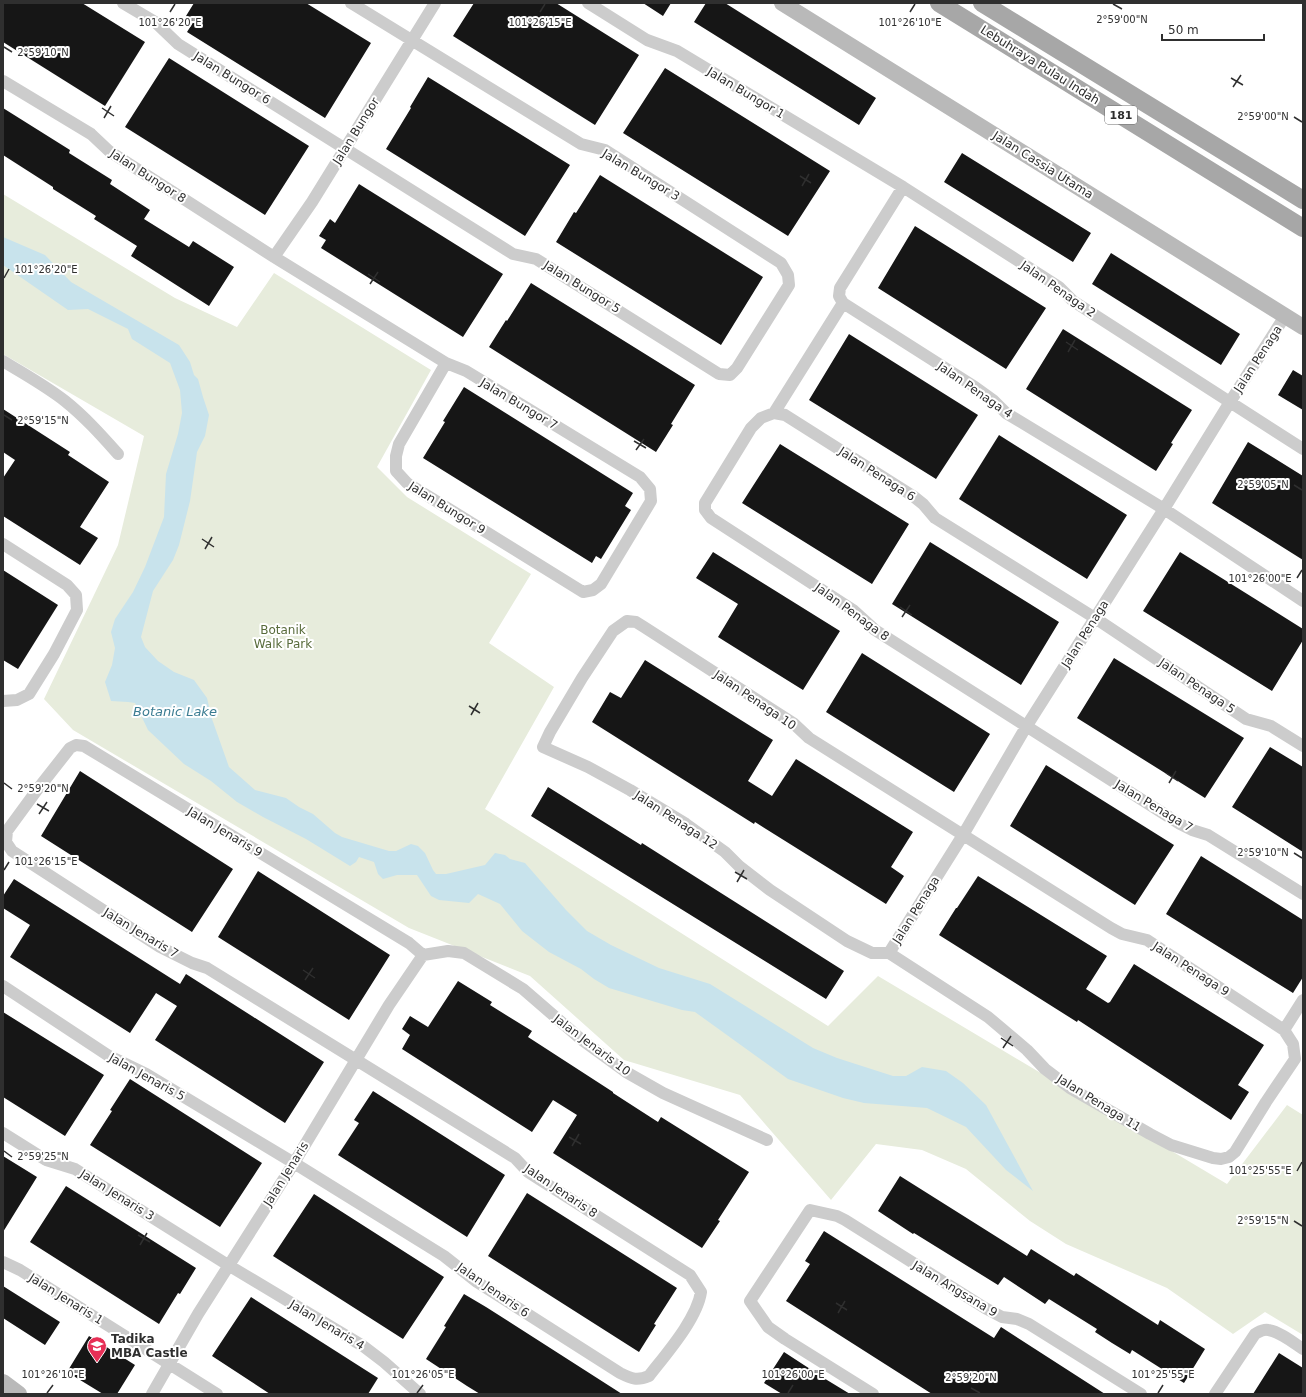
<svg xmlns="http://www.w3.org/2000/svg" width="1306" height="1397" viewBox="0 0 1306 1397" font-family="'DejaVu Sans',sans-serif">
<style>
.green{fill:#e7ecdc}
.water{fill:#c8e3ec}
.building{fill:#161616}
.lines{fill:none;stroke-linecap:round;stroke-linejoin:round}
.street{stroke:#ccc;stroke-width:12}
.secondary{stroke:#b9b9b9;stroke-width:16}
.primary{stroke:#a7a7a7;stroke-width:18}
.ticks{fill:none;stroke:#2f2f2f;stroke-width:1.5}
.labels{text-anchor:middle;stroke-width:4;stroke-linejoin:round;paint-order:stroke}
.shield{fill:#fff;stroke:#6d6d6d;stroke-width:1}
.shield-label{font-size:11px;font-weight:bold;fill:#2f2f2f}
.street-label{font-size:12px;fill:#2f2f2f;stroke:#fff}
.park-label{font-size:12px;fill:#586b3b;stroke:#fff}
.poi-label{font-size:12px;font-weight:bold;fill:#2f2f2f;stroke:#fff;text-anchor:start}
.water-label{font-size:13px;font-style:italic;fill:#3b7c92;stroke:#fff}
.ticks-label{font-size:10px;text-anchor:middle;fill:#2f2f2f;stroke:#fff;stroke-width:4;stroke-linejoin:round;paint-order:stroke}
</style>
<rect width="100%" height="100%" fill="#fff"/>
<path class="green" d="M3 194 175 298 237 327 274 273 431 370 377 467 407 497 531 574 489 643 554 687 485 809 828 1026 878 976 1227 1184 1287 1105 1303 1115V1335L1265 1312 1233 1334 1167 1288 1066 1244 1030 1221 966 1169 922 1150 876 1144 831 1200 740 1095 624 1060 530 976 409 928 73 730 44 699 118 545 144 436 3 354Z"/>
<path class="water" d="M3 237 45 255 71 282 179 345 190 362 194 375 198 379 203 397 209 415 205 436 197 452 190 501 179 545 173 560 153 591 141 637 145 647 158 661 174 672 194 680 207 698 212 719 229 767 255 790 286 798 299 807 313 814 335 833 342 837 389 851H396L411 844 418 846 425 853 433 870 436 874H446L485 865 495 853 505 855 510 859 525 863 566 910 587 931 611 945 659 968 710 984 813 1048 837 1058 893 1076H906L922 1067 946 1071 963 1083 986 1105 1033 1191 1006 1170 966 1127 927 1108 864 1103 843 1098 788 1079 695 1012 682 1010 609 988 594 979 581 969 549 952 522 931 500 904 478 894 469 903 439 900 431 896 417 875H397L383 879 378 874 374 862 359 857 356 862 350 866 306 839 263 817 237 802 211 781 184 764 148 730 135 703 128 702 111 701 105 682 112 665 115 648 111 632 115 619 133 592 145 567 164 517 166 474 178 434 182 413 180 390 170 363 132 339 128 329 88 309 68 310 3 265Z"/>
<path class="building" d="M3 3H82L145 42 105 106 3 42Z
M194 3H306L371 43 325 118 187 32 194 21 186 16Z
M474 3H556L639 55 595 125 453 36Z
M643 3H671L663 16Z
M706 3H725L876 98 859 125 694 22Z
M169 58 309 146 265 215 125 127Z
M665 68 830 171 788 236 623 133Z
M428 77 570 165 525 236 386 149 411 108 410 107Z
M3 108 70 150 69 153 112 180 110 184 150 210 144 219 189 247 193 241 234 267 209 306 131 256 137 246 94 219 96 216 53 189V187L3 155Z
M962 153 1091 233 1073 262 944 182Z
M600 175 763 277 721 345 556 242 574 212 576 213Z
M359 184 503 274 463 337 321 248 326 240 319 236 330 219 335 223Z
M915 226 1046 308 1006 369 878 288Z
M1111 253 1240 334 1221 365 1092 284Z
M531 283 695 385 671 424 673 425 656 452 489 347 506 320 507 321Z
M1063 329 1192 410 1171 443 1173 444 1156 471 1026 389Z
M849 334 978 415 936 479 809 400Z
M1293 370 1303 376V410L1278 395Z
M464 387 633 493 625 506 631 510 601 559 596 556 592 563 423 458 445 422 443 421Z
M3 409 70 452 68 455 109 482 80 527 98 538 80 565 3 516V478L15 460 3 452Z
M999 435 1127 515 1087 579 959 499Z
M1248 442 1303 476V560L1212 503Z
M780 444 909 524 872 584 742 503Z
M930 542 1059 622 1021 685 892 604Z
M713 552 840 631 803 690 718 637 738 604 696 578Z
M1180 552 1303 629V640L1272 691 1143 611Z
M3 570 58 605 18 669 3 660Z
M862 653 990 734 954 792 826 712Z
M1114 658 1244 738 1205 798 1077 718Z
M645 660 773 740 748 781 772 796 796 759 913 832 891 867 904 876 886 904 755 822 754 824 592 722 610 692 621 698Z
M1270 747 1303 767V852L1232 807Z
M1046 765 1174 845 1135 905 1010 826Z
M80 771 233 869 192 932 41 836Z
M548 787 641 845 642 843 844 971 826 999 531 816Z
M1201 856 1303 920V977L1293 993 1166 914Z
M258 871 390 955 349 1020 218 937Z
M978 876 1107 956 1086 989 1108 1003 1110 1002 1134 964 1264 1045 1238 1085 1249 1092 1231 1120 1078 1020 1077 1022 939 935 956 908H957Z
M14 879 180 984 186 974 324 1062 285 1123 155 1040 177 1006 156 993 130 1033 10 957 30 925 3 908V896Z
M458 981 492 1002 490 1005 532 1031 528 1037 613 1092V1093L658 1122 661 1117 749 1172 718 1220 720 1221 702 1248 553 1153 577 1115 553 1100 532 1132 402 1049 410 1035 402 1029 410 1016 428 1027Z
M3 1012 104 1075 65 1136 3 1097Z
M130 1079 262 1163 220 1227 90 1145 112 1111 110 1110Z
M373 1091 505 1175 467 1237 338 1155 359 1123 354 1120Z
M3 1156 37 1177 3 1232Z
M900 1176 1027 1256 1031 1249 1074 1276 1076 1273 1158 1325 1160 1320 1205 1349 1184 1383 1132 1350 1130 1354 1112 1343 1095 1332 1097 1329 1049 1299 1045 1304 1004 1277 998 1285 914 1233 913 1234 878 1211Z
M66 1186 196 1268 180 1294 178 1293 159 1324 30 1242Z
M527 1193 677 1288 654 1324 656 1325 639 1352 488 1256Z
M314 1194 444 1277 403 1339 273 1256Z
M824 1231 994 1338 1001 1327 1105 1394H932L786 1301 810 1264 805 1261Z
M3 1286 60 1322 45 1345 3 1318Z
M464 1294 486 1307 622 1394H480L467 1386 426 1359 446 1327 444 1326Z
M251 1297 378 1378 368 1394H270L212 1356Z
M89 1336 135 1365 117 1394H103L67 1372Z
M784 1352 827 1380 850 1394H782L764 1383Z
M1279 1353 1303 1368V1394H1253Z"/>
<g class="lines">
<path class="street" d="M123 3 155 22 178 44 513 254 536 259 719 374 730 375 737 368 789 285 788 275 781 263 605 150 581 144 351 3
M588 3 647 40 677 51 903 187
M3 81 91 134 109 151 274 257 446 363 466 371 640 477 650 489 651 501 601 584 593 590 583 592 407 483 396 471V456L399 444 446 363
M274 257 312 202 435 3
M3 361C24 374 46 386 65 401 85 417 101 435 118 454
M774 413 843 303
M1303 449 1073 301 1059 287 903 187 840 288 839 296 843 303 975 387 993 400 1006 413 1164 509 1303 601
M3 544 67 585 76 595 77 610 54 654 29 694 17 700 3 701
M627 621 636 622 644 627 793 723 809 738 1111 928 1122 934 1147 940 1284 1030 1293 1044 1295 1059 1266 1102 1235 1152 1229 1157 1221 1159 1213 1158 1171 1145 1150 1134 1070 1088 1045 1069 1027 1050 988 1017 889 953H872L847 941 770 890 739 866 725 852 686 824 630 790 588 767 543 747 550 732 582 678 613 631Z
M1303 746 1271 726 1246 719 1095 618 935 518 923 504 913 496 785 415 774 413 761 418 751 428 705 503V510L711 518 853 610 875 630 1180 824 1192 830 1208 835 1303 894
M889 953 963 835 1026 727 1164 509 1230 402 1285 316
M423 955 448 951 464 953 523 989 582 1040 626 1072 663 1093 767 1140
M3 986 109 1056 146 1074 294 1163 444 1256 477 1282 620 1373C632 1379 637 1381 649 1376 666 1354 697 1319 701 1292L690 1275 542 1181 528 1172 515 1158 207 968 192 963 160 947 12 851 6 842 7 831 37 790 70 748 76 745 84 746 409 943 423 955
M1284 1030 1303 1000
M3 1133 46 1160 75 1169 228 1265 363 1346 384 1362 420 1394
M3 1262 20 1270 217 1394
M152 1394 198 1314 294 1163 389 1005 423 955
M873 1394 785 1339 768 1327 750 1301 810 1210 837 1216 845 1220 985 1308 1002 1317 1017 1319 1029 1324 1141 1394
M1215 1394 1255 1334C1259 1332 1263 1329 1268 1330 1279 1331 1294 1343 1303 1349"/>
<path class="secondary" d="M782 3 1303 327
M3 1382 19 1394"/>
<path class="primary" d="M939 3 1303 228
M982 3 1303 200"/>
</g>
<path class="ticks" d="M1113 4 1122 9M170 12 175 4M540 12 545 4M910 12 915 4M4 47 12 52M1231 78 1243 85M1233 87 1241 75M102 108 114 116M1294 117 1302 122M104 118 111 106M800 176 811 183M802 186 809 174M368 274 380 282M4 278 9 269M370 284 378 272M1066 342 1078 350M1068 352 1075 340M4 415 12 420M634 441 646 448M636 450 644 439M1294 485 1302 490M202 539 214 547M205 549 212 537M1297 578 1302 570M900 607 912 615M902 617 910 605M469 706 480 713M471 715 478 703M1166 773 1178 781M4 783 12 789M1169 783 1176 771M37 804 49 811M39 814 47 802M1294 853 1302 858M4 870 9 862M735 872 747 879M737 882 744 870M303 970 315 978M305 980 313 968M1001 1038 1013 1046M1003 1048 1011 1036M569 1137 581 1144M572 1146 579 1134M4 1151 12 1157M1297 1171 1302 1162M1294 1221 1302 1226M138 1235 150 1242M140 1245 147 1233M836 1303 847 1310M838 1313 845 1301M971 1388 980 1393M47 1393 53 1385M417 1393 423 1385M788 1393 793 1385M1158 1393 1163 1385"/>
<defs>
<symbol id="school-pin" viewBox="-11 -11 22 30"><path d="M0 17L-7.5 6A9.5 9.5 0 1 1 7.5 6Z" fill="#e72f56" stroke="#fff"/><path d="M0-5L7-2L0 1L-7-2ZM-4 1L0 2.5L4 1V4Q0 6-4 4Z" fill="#fff"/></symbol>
</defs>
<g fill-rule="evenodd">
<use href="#school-pin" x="86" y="1335" width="22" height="30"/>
</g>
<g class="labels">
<rect class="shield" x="1105" y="106" width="32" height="18" rx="3"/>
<g class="shield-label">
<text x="1121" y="119">181</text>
</g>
<g class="street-label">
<text transform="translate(1040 65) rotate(32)" y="4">Lebuhraya Pulau Indah</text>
<text transform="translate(232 78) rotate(32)" y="4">Jalan Bungor 6</text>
<text transform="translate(746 93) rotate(31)" y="4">Jalan Bungor 1</text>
<text transform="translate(356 131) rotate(-58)" y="4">Jalan Bungor</text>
<text transform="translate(1043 165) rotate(32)" y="4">Jalan Cassia Utama</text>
<text transform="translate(641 175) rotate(31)" y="4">Jalan Bungor 3</text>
<text transform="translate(148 176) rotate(33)" y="4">Jalan Bungor 8</text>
<text transform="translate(582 287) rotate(32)" y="4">Jalan Bungor 5</text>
<text transform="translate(1058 289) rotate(35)" y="4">Jalan Penaga 2</text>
<text transform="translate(1258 359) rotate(-57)" y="4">Jalan Penaga</text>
<text transform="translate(975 390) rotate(35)" y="4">Jalan Penaga 4</text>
<text transform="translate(519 404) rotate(31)" y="4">Jalan Bungor 7</text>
<text transform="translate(877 474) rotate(33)" y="4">Jalan Penaga 6</text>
<text transform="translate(447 508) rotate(32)" y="4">Jalan Bungor 9</text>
<text transform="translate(852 612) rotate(36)" y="4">Jalan Penaga 8</text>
<text transform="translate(1085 634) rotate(-58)" y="4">Jalan Penaga</text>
<text transform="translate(1197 686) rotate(34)" y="4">Jalan Penaga 5</text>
<text transform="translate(755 700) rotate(34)" y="4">Jalan Penaga 10</text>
<text transform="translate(1154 806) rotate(31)" y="4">Jalan Penaga 7</text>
<text transform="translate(676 820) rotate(33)" y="4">Jalan Penaga 12</text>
<text transform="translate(225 832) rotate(31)" y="4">Jalan Jenaris 9</text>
<text transform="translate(916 910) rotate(-58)" y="4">Jalan Penaga</text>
<text transform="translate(141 933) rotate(31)" y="4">Jalan Jenaris 7</text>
<text transform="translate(1191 969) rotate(33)" y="4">Jalan Penaga 9</text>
<text transform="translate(592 1045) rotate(37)" y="4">Jalan Jenaris 10</text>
<text transform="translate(147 1077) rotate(29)" y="4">Jalan Jenaris 5</text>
<text transform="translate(1099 1103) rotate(32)" y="4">Jalan Penaga 11</text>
<text transform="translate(286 1174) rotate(-58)" y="4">Jalan Jenaris</text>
<text transform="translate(561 1191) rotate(34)" y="4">Jalan Jenaris 8</text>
<text transform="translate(117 1195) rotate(32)" y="4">Jalan Jenaris 3</text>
<text transform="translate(955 1289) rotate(31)" y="4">Jalan Angsana 9</text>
<text transform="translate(493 1290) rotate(35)" y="4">Jalan Jenaris 6</text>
<text transform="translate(66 1299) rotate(32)" y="4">Jalan Jenaris 1</text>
<text transform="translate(327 1325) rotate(31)" y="4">Jalan Jenaris 4</text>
</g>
<g class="park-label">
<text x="283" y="634">Botanik<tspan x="283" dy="14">Walk Park</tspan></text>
</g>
<g class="poi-label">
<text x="111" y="1343">Tadika<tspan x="111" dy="14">MBA Castle</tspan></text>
</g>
<g class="water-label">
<text x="175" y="716">Botanic Lake</text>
</g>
</g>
<g class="ticks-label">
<text x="1122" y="23">2°59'00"N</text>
<text x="170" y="26">101°26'20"E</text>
<text x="540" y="26">101°26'15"E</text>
<text x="910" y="26">101°26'10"E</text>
<text x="43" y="56">2°59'10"N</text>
<text x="1263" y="120">2°59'00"N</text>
<text x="46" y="273">101°26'20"E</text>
<text x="43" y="424">2°59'15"N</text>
<text x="1263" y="488">2°59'05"N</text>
<text x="1260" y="582">101°26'00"E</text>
<text x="43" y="792">2°59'20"N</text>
<text x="1263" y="856">2°59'10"N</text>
<text x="46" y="865">101°26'15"E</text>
<text x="43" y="1160">2°59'25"N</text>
<text x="1260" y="1174">101°25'55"E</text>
<text x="1263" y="1224">2°59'15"N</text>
<text x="53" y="1378">101°26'10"E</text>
<text x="423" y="1378">101°26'05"E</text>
<text x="793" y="1378">101°26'00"E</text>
<text x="1163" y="1378">101°25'55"E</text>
<text x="971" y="1381">2°59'20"N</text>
</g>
<rect width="1306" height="1397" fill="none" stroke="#2f2f2f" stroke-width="8"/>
<path d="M1162 34v6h102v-6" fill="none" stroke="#2f2f2f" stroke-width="2"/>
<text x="1168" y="34" font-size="12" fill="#2f2f2f" stroke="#ffffff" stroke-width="3" paint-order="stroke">50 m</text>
</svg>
